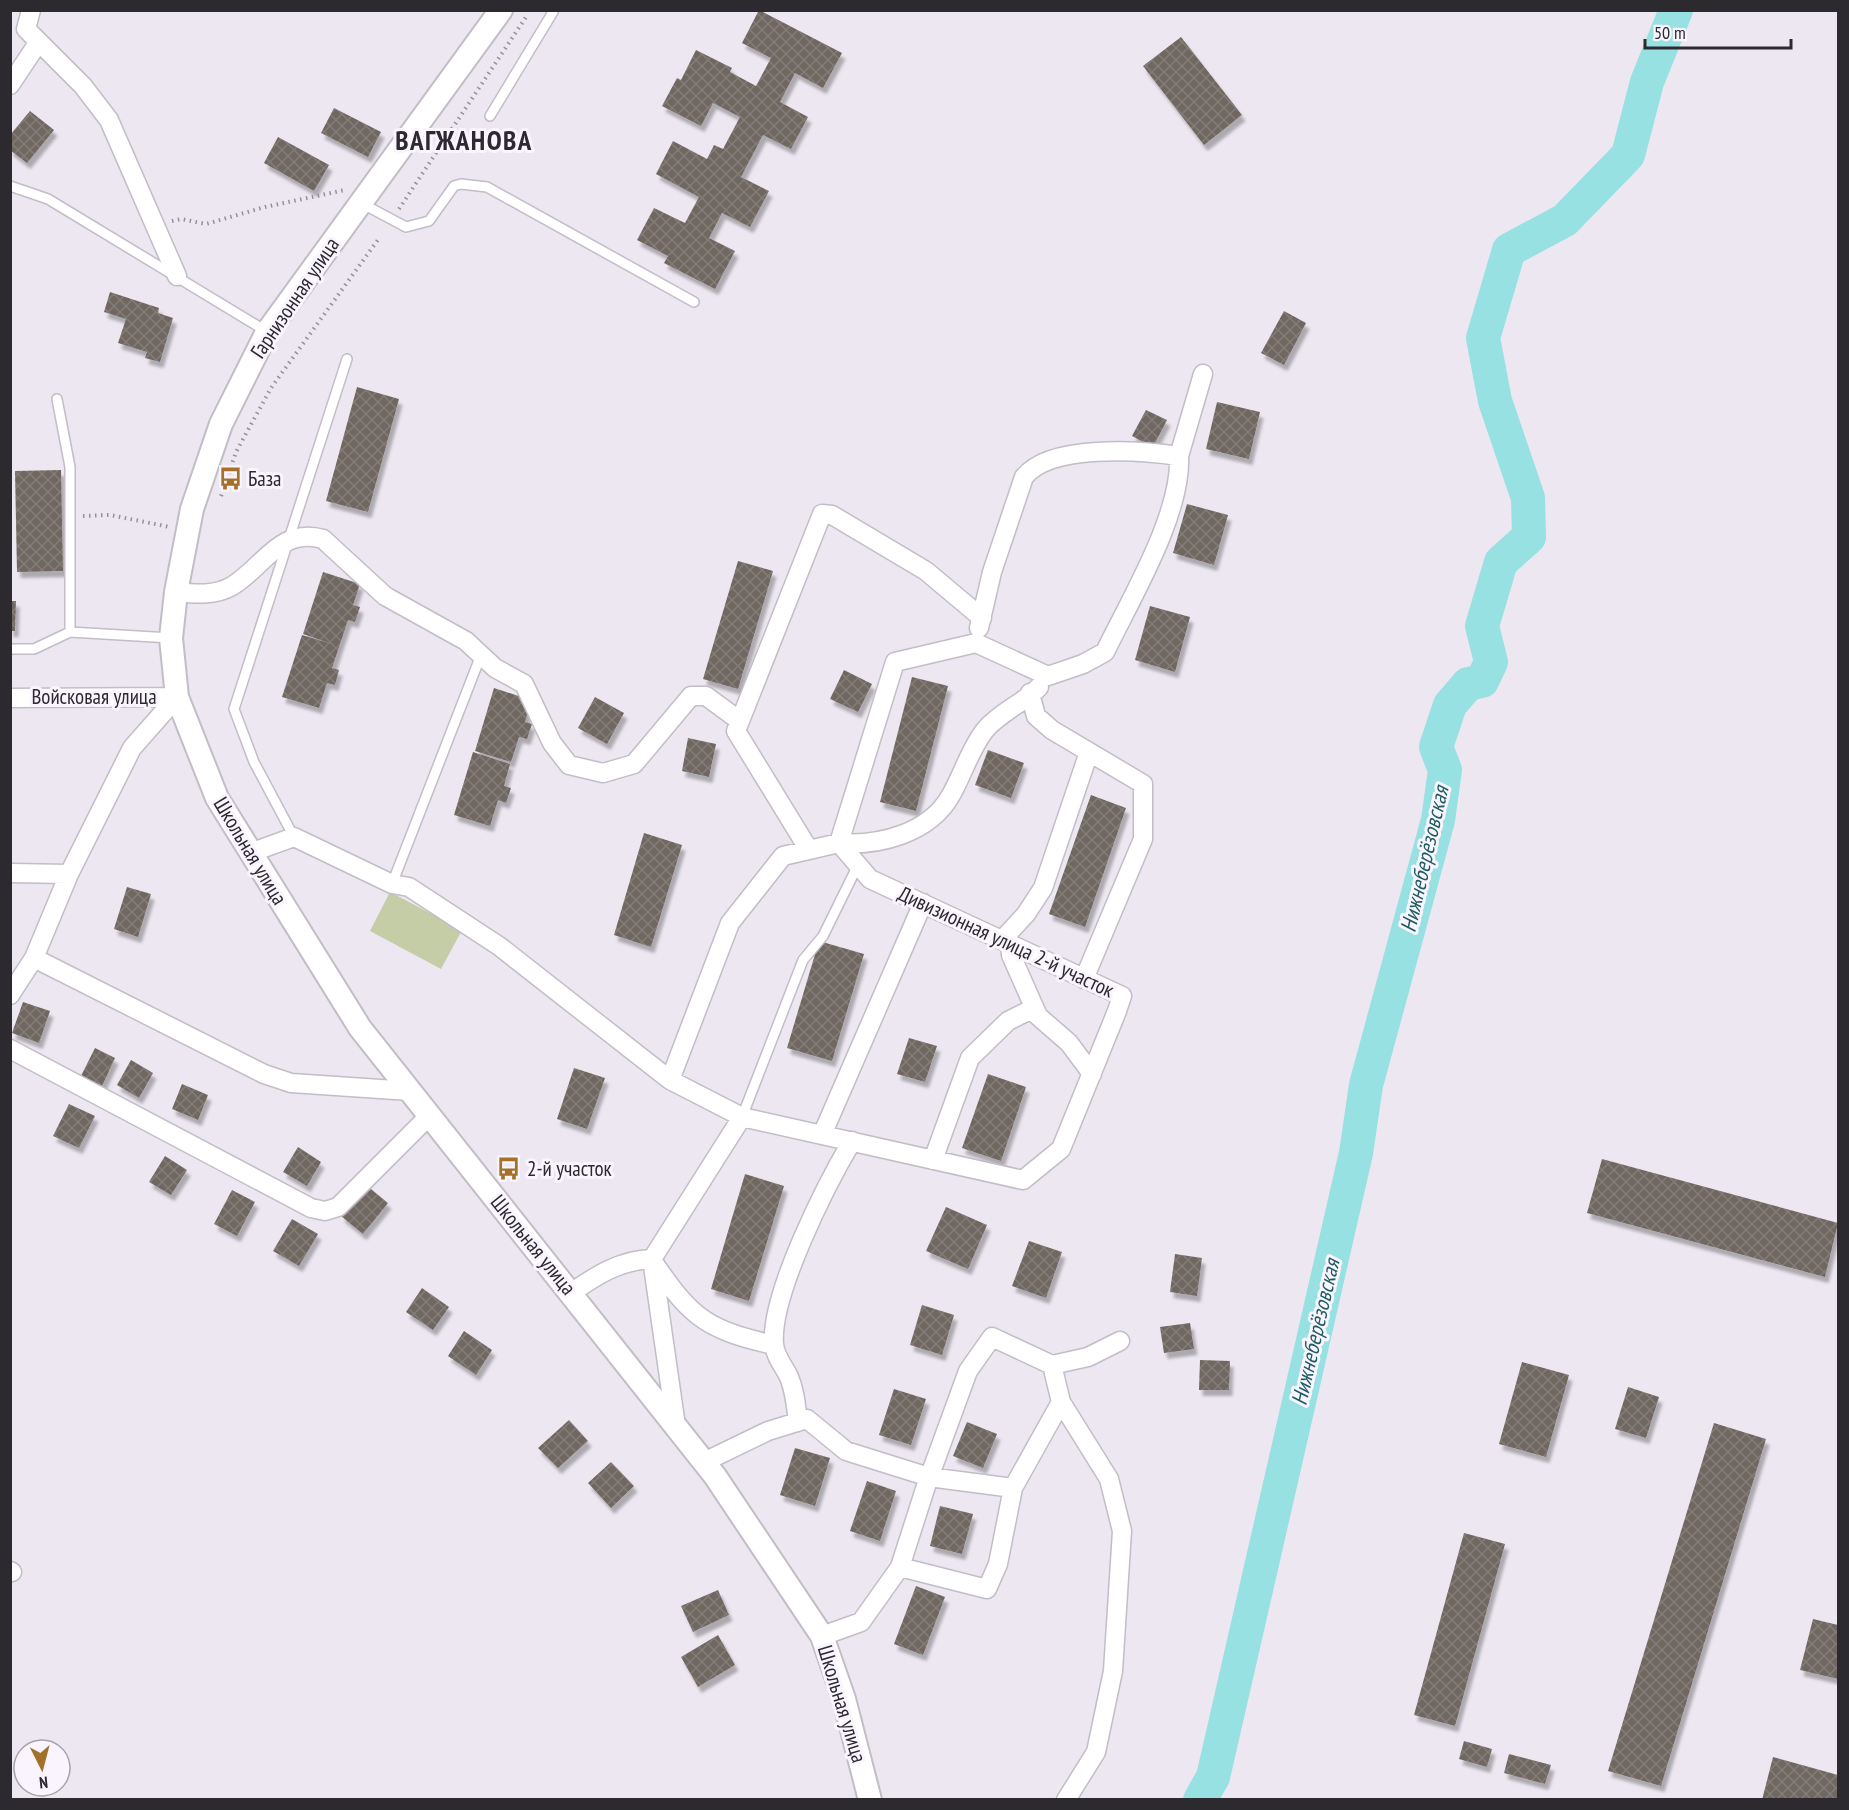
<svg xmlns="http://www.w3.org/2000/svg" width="1849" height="1810" viewBox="0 0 1849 1810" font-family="'PT Sans Narrow',sans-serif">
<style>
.garden{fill:#c4cda6}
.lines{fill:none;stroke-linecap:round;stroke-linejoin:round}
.river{stroke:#97e1e3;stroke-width:34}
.building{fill:url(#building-cross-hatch);filter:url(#shadow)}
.service-casing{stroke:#c2bdc6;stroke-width:12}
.minor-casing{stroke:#c2bdc6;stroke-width:21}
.tertiary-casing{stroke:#c2bdc6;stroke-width:26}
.path{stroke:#959198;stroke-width:4;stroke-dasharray:1.5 4.5;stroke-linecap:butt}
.service{stroke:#fff;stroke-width:9}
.minor{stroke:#fff;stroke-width:18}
.tertiary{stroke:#fff;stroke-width:22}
.labels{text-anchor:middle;stroke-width:6;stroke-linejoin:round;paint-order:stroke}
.street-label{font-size:21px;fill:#2c2a2e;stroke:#f9f4fe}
.poi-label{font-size:21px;fill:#2c2a2e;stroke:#f9f4fe;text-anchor:start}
.water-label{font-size:22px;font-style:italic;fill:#1e5d5f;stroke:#f9f4fe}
.district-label{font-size:27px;font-weight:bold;letter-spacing:1.5px;fill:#2c2a2e;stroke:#f9f4fe}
</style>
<defs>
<pattern id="building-cross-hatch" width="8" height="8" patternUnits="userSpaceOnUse" patternTransform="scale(1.5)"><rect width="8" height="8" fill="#6f6760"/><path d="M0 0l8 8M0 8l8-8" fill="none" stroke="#837d78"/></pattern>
<filter id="shadow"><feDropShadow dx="3.5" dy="6" stdDeviation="1.5" flood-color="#0004"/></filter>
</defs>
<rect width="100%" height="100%" fill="#ece7f0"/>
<path class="garden" d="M390 892 462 930 441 969 370 931Z"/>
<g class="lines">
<path class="river" d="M1200 1800 1213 1777 1356 1153 1366 1085 1438 820 1445 770 1436 747 1450 705 1468 684 1482 681 1491 662 1482 626 1501 562 1529 537 1528 498 1495 401 1483 338 1509 250 1565 220 1628 155 1647 82 1676 10"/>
</g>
<path class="building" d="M759 10 842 53 823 88 795 73 780 102 808 117 791 149 763 135 741 177 769 191 750 227 722 213 709 238 735 251 715 289 664 263 668 256 637 240 654 208 685 223 699 197 656 174 673 141 707 159 714 145 723 149 740 117 713 103 701 126 662 106 677 78 681 80 696 50 732 68 730 72 756 86 771 58 742 43Z
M1181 37 1242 115 1204 145 1143 66Z
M334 108 381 132 368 157 321 133Z
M30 111 54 130 27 163 10 150V135Z
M278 137 329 165 314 191 264 163Z
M110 292 159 308 158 313 173 318 160 362 145 358 147 352 118 343 126 319 104 312Z
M1284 311 1306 323 1284 365 1261 353Z
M357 387 399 399 368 512 326 501Z
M1217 402 1260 412 1249 459 1206 449Z
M1146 410 1167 420 1153 447 1132 436Z
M61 470 63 571 17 572 15 471Z
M1187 504 1228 515 1214 565 1173 553Z
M738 561 773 571 738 689 703 679Z
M323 572 360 584 353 605 360 607 355 622 348 620 332 668 339 670 335 685 327 683 319 708 282 697 302 635 332 644 303 634Z
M10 601H16L15 631H10Z
M1150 606 1190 617 1175 672 1135 660Z
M844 670 872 684 858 712 830 699Z
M912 677 948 686 916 811 880 802Z
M494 688 531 700 525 722 532 724 527 739 519 737 511 762 475 751Z
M595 697 624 713 607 744 578 728Z
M688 738 716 744 709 777 682 771Z
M988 750 1024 763 1011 798 975 785Z
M473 752 510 764 504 786 511 788 506 803 498 800 490 826 454 815Z
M1091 795 1126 808 1085 927 1049 914Z
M644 833 682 845 651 947 614 935Z
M127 887 151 894 138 937 114 929Z
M819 941 864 954 832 1061 787 1048Z
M23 1002 50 1011 39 1043 12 1033Z
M909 1038 937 1046 925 1082 897 1074Z
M95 1048 115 1058 102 1086 81 1076Z
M131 1060 153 1073 139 1098 117 1085Z
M574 1068 605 1078 587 1129 557 1119Z
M988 1074 1026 1087 1001 1161 962 1148Z
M182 1084 208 1095 198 1120 172 1109Z
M69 1104 95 1116 79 1148 53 1136Z
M298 1147 321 1162 307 1186 283 1172Z
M165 1156 187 1170 171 1195 149 1182Z
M1602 1159 1838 1223 1825 1277 1587 1213Z
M745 1174 784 1186 749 1301 711 1289Z
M366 1185 388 1203 363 1234 341 1216Z
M232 1190 255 1202 237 1236 214 1224Z
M946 1207 987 1225 968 1269 926 1251Z
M292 1219 318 1234 299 1266 273 1251Z
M1029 1241 1062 1252 1046 1298 1012 1286Z
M1175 1254 1202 1258 1197 1296 1170 1292Z
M422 1288 449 1307 433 1330 406 1312Z
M922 1305 954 1315 942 1355 910 1345Z
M1190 1323 1194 1349 1164 1353 1160 1327Z
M464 1331 492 1350 476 1375 448 1356Z
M1200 1360 1230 1361 1229 1390H1199Z
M1522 1362 1569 1375 1546 1457 1499 1444Z
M1628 1387 1659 1397 1646 1438 1615 1429Z
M894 1389 926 1399 911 1445 879 1435Z
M569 1420 588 1441 558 1468 538 1448Z
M967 1422 997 1434 983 1468 953 1456Z
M1714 1423 1766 1439 1661 1786 1608 1771Z
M795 1448 830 1458 815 1506 780 1495Z
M611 1462 634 1486 611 1508 588 1483Z
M867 1481 896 1491 880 1541 850 1531Z
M940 1506 973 1514 962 1554 930 1546Z
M1464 1533 1505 1544 1455 1726 1414 1715Z
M916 1586 945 1597 923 1655 894 1644Z
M718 1590 729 1615 693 1632 681 1606Z
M1813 1619 1838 1625V1679L1800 1670Z
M718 1635 735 1665 698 1687 681 1657Z
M1464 1741 1492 1749 1487 1767 1459 1759Z
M1509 1754 1551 1765 1545 1784 1504 1773Z
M1773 1757 1838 1775V1800H1762Z"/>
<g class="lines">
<defs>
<path id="service" d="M490 116 553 12 551 10
M10 186 48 199 266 331
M361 203 406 227 429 221 454 186 461 184 487 187 694 302
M57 399 70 467V632L171 638
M10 649H34L70 632
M294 837 254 762 234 709 347 359
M392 884 481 655
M742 1117 803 960 823 936 858 865"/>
<path id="minor" d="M31 10 26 29 83 86 109 120 177 276
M10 85 38 43
M176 592C195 594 215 596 232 586 264 567 279 527 323 539L385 596 466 641 495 668 524 684 552 743 569 765 603 773 634 764 691 696H706L740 721
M979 628 992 572 1024 477C1050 444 1139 450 1179 456
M1030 693 1036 716 1052 730 1143 784V839L1084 979
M10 698 177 697
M839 843C880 846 930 833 951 795 963 774 970 749 985 730 1000 712 1024 703 1039 687
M809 850 736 731 822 514 832 515 926 571 982 618
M250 853 294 837 392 884 409 887 499 946 670 1080
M10 873 69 874
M1002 940 1026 914 1043 888 1089 752
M1010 944 1011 955 1038 1016 1069 1043 1092 1074
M34 958 264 1074 291 1083 410 1091
M10 995 34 958 69 874 132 748 177 697
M10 1049 311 1208 325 1211 338 1207 429 1116
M742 1117 1023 1180 1061 1149 1117 1011 1122 996 870 879 839 843
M822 1135 923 903
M933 1160 970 1058 1008 1021 1034 1008
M652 1259 742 1117 670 1080 730 923 783 856 839 843 895 662 976 643 1048 676 1083 664 1105 652C1131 598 1182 514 1179 456L1203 374
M652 1259 676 1426
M654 1263C692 1319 708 1330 774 1345
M571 1293C597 1275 620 1260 652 1259
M1061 1402 1109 1479 1122 1531 1113 1671 1096 1752 1066 1800
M798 1422C796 1406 795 1391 789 1377 784 1366 775 1357 774 1344 770 1295 826 1185 852 1141
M704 1462 768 1431 807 1419 846 1451 929 1477 1013 1488
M900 1567 987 1589 998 1564 1013 1488 1061 1402 1052 1365
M10 1571 12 1572
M822 1636 861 1622 900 1567 926 1486 968 1371 992 1337 1052 1365 1088 1357 1120 1341"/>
<path id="tertiary" d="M501 10 267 332 221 424 192 509 176 592 171 638 177 697 217 798 360 1028 715 1476 822 1636 844 1699 870 1800"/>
</defs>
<use href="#service" class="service-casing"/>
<use href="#minor" class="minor-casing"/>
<use href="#tertiary" class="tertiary-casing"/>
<path class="path" d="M399 209 526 17
M172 221 181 219 206 224 265 207 345 190
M221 496 236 452 271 388 380 237
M83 516 110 515 170 527"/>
<use href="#service" class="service"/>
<use href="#minor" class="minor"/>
<use href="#tertiary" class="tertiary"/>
</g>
<defs>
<symbol id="bus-bare" viewBox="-9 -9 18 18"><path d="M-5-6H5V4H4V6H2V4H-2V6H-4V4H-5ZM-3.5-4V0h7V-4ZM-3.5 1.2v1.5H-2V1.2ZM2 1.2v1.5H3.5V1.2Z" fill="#a47128" stroke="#f9f4fe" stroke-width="2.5" paint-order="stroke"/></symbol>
</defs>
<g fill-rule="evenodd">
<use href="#bus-bare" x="214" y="462" width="33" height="33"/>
<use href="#bus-bare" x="492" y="1152" width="33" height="33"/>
</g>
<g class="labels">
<g class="street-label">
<text transform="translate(295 298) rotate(-56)" y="7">Гарнизонная улица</text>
<text x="94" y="704">Войсковая улица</text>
<text transform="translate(250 851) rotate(59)" y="7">Школьная улица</text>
<text transform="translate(1006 942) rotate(25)" y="7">Дивизионная улица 2-й участок</text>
<text transform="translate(533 1245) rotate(51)" y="7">Школьная улица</text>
<text transform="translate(842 1704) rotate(73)" y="7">Школьная улица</text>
</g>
<g class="poi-label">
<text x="248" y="486">База</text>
<text x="527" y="1176">2-й участок</text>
</g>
<g class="water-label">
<text transform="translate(1424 859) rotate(-77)" y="8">Нижнеберёзовская</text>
<text transform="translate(1315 1332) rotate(-77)" y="8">Нижнеберёзовская</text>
</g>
<g class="district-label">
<text x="464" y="150">ВАГЖАНОВА</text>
</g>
</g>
<rect width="1849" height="1810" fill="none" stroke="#2c2a2e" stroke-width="24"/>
<g transform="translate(42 1768) rotate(174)"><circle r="28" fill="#f9f4fe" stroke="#a7a3ab" stroke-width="1.5"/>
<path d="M0-4.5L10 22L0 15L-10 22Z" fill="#a47128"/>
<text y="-9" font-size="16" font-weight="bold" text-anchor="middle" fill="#2c2a2e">N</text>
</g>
<path d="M1645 39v9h146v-9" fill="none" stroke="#2c2a2e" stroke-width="3"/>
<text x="1654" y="39" font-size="18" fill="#2c2a2e" stroke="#f9f4fe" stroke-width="4.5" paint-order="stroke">50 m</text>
</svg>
